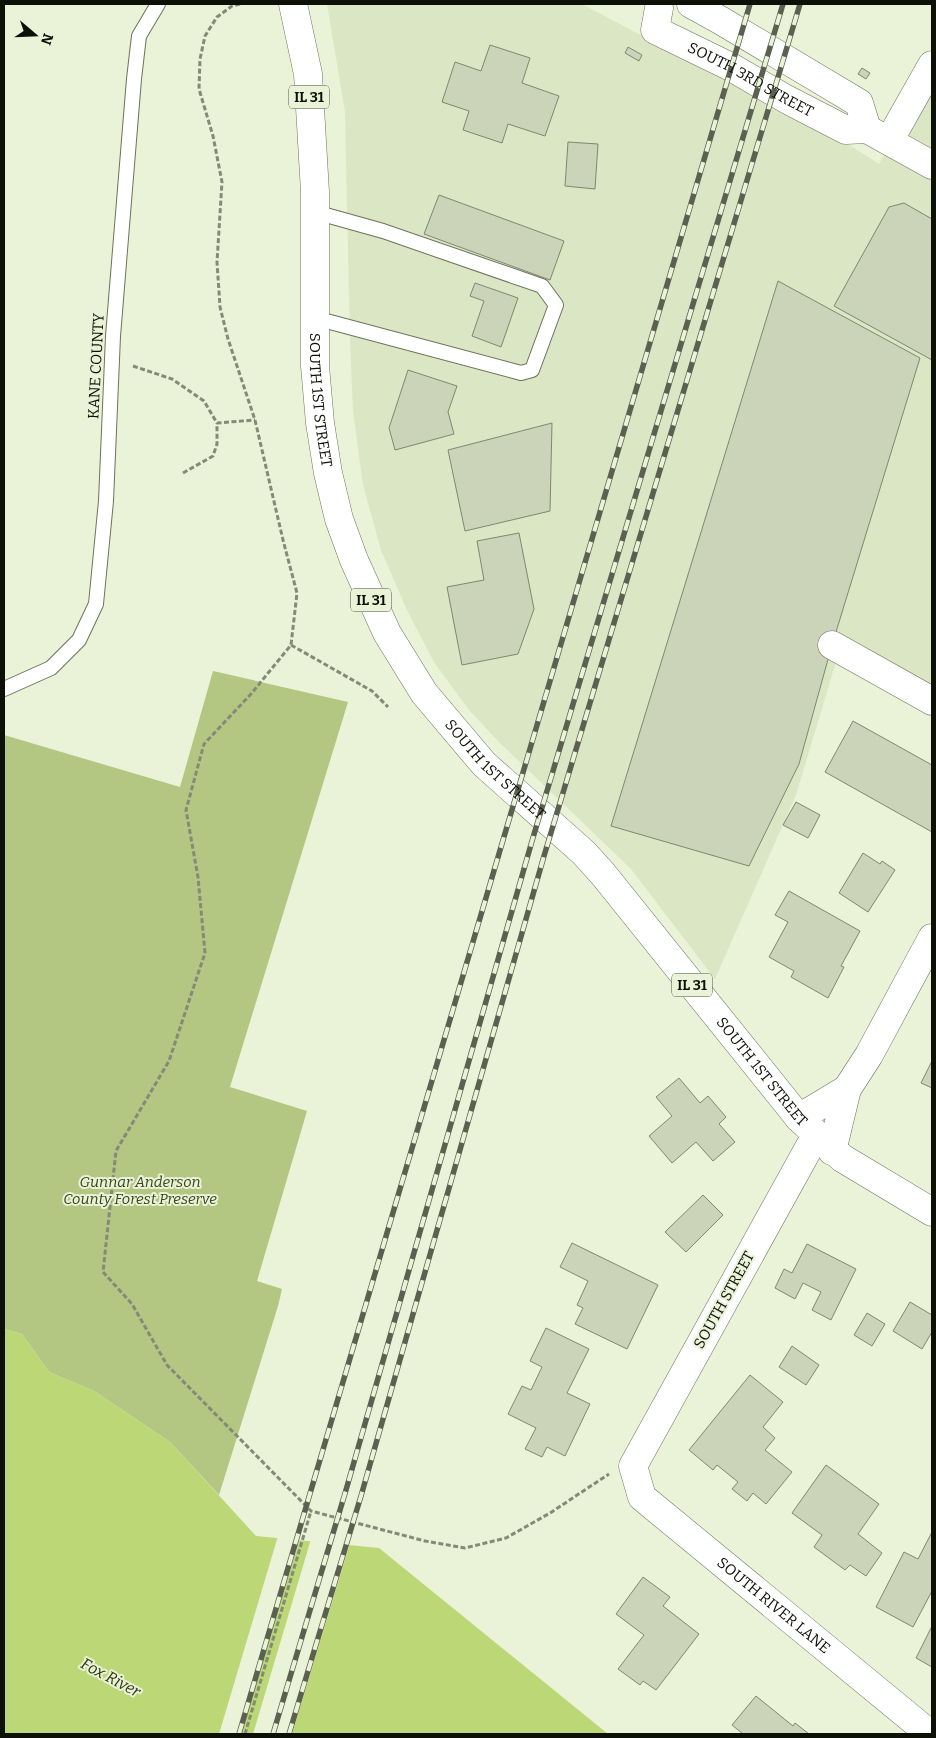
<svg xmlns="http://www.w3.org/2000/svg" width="936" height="1738" viewBox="0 0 936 1738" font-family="Bitter,serif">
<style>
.built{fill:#dbe6c4}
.green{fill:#b3c782}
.water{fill:#bcd775}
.pier{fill:#eaf2d7}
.building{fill:#cbd3b9;stroke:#7f876f}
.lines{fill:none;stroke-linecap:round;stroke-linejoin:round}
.service-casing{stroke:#6c735b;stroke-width:16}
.minor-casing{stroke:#6c735b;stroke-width:29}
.primary-casing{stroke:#6c735b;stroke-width:29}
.path{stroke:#848a77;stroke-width:3;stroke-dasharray:5 2.5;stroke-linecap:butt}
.service{stroke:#fff;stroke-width:14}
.minor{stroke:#fff;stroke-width:28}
.primary{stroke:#fff;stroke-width:28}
.rail-casing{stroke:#5b6050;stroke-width:5.5}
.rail{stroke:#eaf2d7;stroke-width:4;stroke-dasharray:11;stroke-linecap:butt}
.labels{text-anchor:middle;stroke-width:4;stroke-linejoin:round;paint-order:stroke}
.shield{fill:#eaf2d7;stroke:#4f5445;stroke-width:1}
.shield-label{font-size:14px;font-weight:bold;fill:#0d1007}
.street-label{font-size:15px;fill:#0d1007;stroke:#eaf2d7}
.park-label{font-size:15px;font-style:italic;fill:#39441c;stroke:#eaf2d7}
.water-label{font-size:16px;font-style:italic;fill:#2d370e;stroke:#eaf2d7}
</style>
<rect width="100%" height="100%" fill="#eaf2d7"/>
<path class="built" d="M327 4H582L678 55 735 82 781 114 815 123 879 164 932 69V696L841 645 796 795 715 979 631 869 498 741 469 710 434 662 407 610 381 550 363 485 353 411 350 340 345 112Z"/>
<path class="green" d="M213 671 348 702 230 1087 307 1111 257 1281 282 1289 278 1306 219 1495 170 1442 94 1391 49 1372 22 1334 4 1329V735L180 787Z"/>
<path class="water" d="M4 1329 22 1334 49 1372 94 1391 170 1442 256 1536 379 1548 608 1734H4Z"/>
<path class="pier" d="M278 1536 300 1538 241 1734H219Z
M311 1539 350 1543 292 1734H253Z"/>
<path class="building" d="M490 45 530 58 522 83 559 96 545 136 508 124 502 143 463 130 469 111 442 102 455 62 481 71Z
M628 47 642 55 639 61 625 53Z
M862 68 870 73 866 79 858 74Z
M568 142 598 144 595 189 565 186Z
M439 195 564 241 550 280 424 234Z
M904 203 932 219V360L834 306 889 207Z
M778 281 920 358 832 645 799 764 749 866 611 826Z
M475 283 518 298 501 347 472 336 484 301 470 296Z
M408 370 457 386 448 412 454 434 395 450 389 428Z
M552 423 550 511 465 531 448 450Z
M519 533 534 609 518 654 462 665 447 587 484 580 477 541Z
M853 721 932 765V832L825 772Z
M796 802 820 815 808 838 783 825Z
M863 853 880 864 882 861 895 870 868 912 839 893Z
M789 891 860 931 841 966 844 967 828 998 791 977 794 971 769 957 788 922 775 915Z
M932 1061V1088L921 1083Z
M679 1078 700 1103 708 1096 726 1117 719 1124 735 1142 713 1161 696 1142 672 1163 649 1136 672 1116 656 1097Z
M703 1195 723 1215 686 1252 665 1232Z
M572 1243 658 1285 627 1349 575 1324 583 1308 577 1305 588 1281 560 1267Z
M807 1244 856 1269 831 1320 812 1310 821 1292 803 1283 795 1299 775 1288 784 1269 792 1273Z
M910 1302 932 1315V1332L922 1349 893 1331Z
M867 1313 885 1324 872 1346 854 1335Z
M546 1328 589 1349 567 1393 590 1404 565 1456 547 1447 542 1457 525 1449 536 1428 508 1414 522 1386 531 1390 542 1367 530 1361Z
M792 1346 819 1365 806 1385 779 1367Z
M750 1375 783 1402 763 1427 775 1438 765 1450 792 1472 766 1504 753 1493 747 1501 732 1489 738 1482 717 1465 713 1470 689 1450Z
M826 1465 879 1504 858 1534 882 1553 866 1576 850 1565 845 1570 814 1547 822 1535 792 1513Z
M932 1532V1591L913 1627 876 1607 904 1552 918 1559Z
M643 1577 670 1597 663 1606 699 1634 656 1690 643 1681 640 1685 618 1669 644 1635 616 1614Z
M932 1626V1667L916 1658Z
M756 1696 793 1726 795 1723 809 1734H743L732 1725Z"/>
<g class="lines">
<defs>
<path id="service" d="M315 318 521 373 532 370 556 305 542 286 383 231 315 212
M4 689 51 668 79 640 96 604 106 501 113 336 134 79 139 36 158 4"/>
<g id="minor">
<path d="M691 4 720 20 859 103 867 129"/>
<path id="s1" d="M659 8 655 30 731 67 786 99 846 130 867 129 932 165"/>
<path d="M889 141 932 65"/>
<path d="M832 645 932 701"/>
<path d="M799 1118 847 1089"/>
<path id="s2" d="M816 1135 633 1466 642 1497 930 1734"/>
<path d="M832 1151 847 1089 869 1055 932 938"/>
</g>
<g id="primary">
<path id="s3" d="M293 4 308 74 315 192V366L320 423 328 473 339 519 354 560 387 633 424 693 484 764 584 853 603 874 799 1118 842 1158 932 1212"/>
</g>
</defs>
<use href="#service" class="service-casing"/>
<use href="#minor" class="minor-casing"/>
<use href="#primary" class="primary-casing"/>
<path class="path" d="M240 4 232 6 217 17 205 36 200 59 199 89 213 136 222 182 217 262 220 307 228 339 255 420 283 540 297 593 291 645 251 694 204 744 186 810 198 877 205 953 169 1061 116 1151 103 1272 132 1304 167 1365 311 1511 425 1541 465 1548 506 1538 550 1513 609 1474
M133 366 172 379 204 401 217 423 255 420
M183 473 213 456 217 444V423
M291 645 372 691 388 707
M245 1734 311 1511"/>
<use href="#service" class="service"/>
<use href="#minor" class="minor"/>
<use href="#primary" class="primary"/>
<defs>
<path id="rail" d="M239 1734 750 4
M273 1734 346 1490 532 841 783 4
M289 1734 361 1496 544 856 800 4"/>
</defs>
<use href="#rail" class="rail-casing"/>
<use href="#rail" class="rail"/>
</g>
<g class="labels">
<g class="shield">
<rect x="289" y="85.5" width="40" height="23" rx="4"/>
<rect x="351" y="588.5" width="40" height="23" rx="4"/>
<rect x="672" y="973.5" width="40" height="23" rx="4"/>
</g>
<g class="shield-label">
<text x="309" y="102">IL 31</text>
<text x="371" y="605">IL 31</text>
<text x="692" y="990">IL 31</text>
</g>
<g class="street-label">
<text dy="5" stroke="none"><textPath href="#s1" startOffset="130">SOUTH 3RD STREET</textPath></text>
<text transform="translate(96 366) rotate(-87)" y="5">KANE COUNTY</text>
<text dy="5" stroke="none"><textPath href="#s3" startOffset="398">SOUTH 1ST STREET</textPath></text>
<text dy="5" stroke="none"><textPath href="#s3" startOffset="818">SOUTH 1ST STREET</textPath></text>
<text dy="5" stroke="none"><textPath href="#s3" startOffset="1222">SOUTH 1ST STREET</textPath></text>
<text transform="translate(724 1300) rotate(-61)" y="5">SOUTH STREET</text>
<text dy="5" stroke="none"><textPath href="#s2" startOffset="581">SOUTH RIVER LANE</textPath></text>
</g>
<g class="park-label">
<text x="140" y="1187">Gunnar Anderson<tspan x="140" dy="17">County Forest Preserve</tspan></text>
</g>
<g class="water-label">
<text transform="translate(111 1677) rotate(28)" y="6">Fox River</text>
</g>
</g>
<rect width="936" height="1738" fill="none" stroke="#0d1007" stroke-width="10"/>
<g transform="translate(35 35) rotate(109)" stroke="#eaf2d7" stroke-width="4" paint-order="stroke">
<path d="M0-4L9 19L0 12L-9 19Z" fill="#0d1007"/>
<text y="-8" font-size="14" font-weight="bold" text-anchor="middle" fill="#0d1007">N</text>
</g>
</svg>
